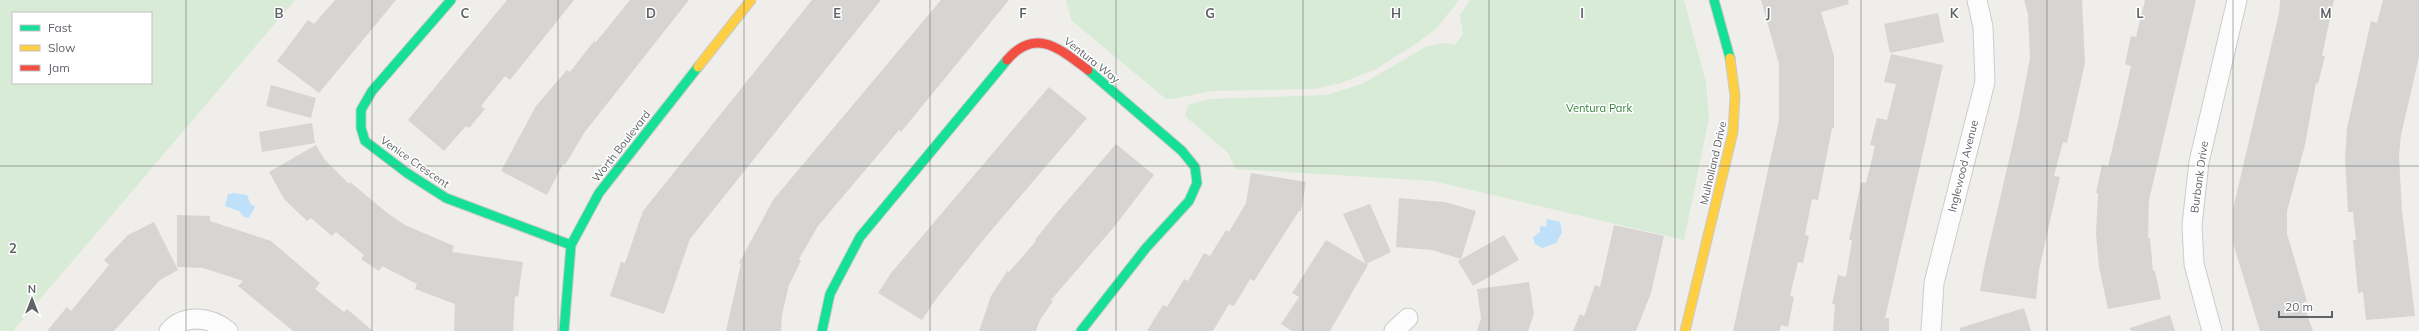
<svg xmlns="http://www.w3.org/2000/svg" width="2419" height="331" viewBox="0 0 2419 331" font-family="Mulish,sans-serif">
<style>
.green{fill:#d8ebd6;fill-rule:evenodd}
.water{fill:#bfe0f9}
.building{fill:#d6d5d3}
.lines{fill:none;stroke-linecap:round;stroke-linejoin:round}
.street-casing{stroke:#cbcccc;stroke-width:21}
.fast-casing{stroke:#cacacb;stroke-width:11}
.slow-casing{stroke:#cacacb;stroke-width:11}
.jam-casing{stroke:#cacacb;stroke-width:11}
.street{stroke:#fdfcfc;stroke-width:19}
.fast{stroke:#16e098;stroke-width:9}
.slow{stroke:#ffcf43;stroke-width:9}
.jam{stroke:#f24e42;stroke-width:9}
.grid{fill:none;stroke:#5f6368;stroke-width:1;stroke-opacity:0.55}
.labels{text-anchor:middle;stroke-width:3;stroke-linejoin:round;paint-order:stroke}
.street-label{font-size:11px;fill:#5f6368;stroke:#fff}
.park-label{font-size:11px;fill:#348238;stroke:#fff}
.grid-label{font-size:13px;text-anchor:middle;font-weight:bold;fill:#5f6368;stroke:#fff;stroke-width:3;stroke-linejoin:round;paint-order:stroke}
</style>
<rect width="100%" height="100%" fill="#efeeea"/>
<path class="green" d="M0 0H295L13 331H0ZM13 13H151V83H13Z
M1066 0H1459L1436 29 1414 45 1376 69 1341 83 1314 89 1213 91 1171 99H1166L1071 20Z
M1470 0H1684L1706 82 1709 118 1684 240 1433 181 1236 169 1228 153 1185 116 1188 105 1209 99 1326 95 1362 84 1427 46 1446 43 1455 45 1463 34 1460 15Z"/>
<path class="water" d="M234 193 247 195 250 203 255 207 249 218 244 217 239 211 225 206 228 194Z
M1547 219 1560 222 1562 232 1556 243 1542 248 1535 244 1533 237 1540 232V226L1546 227Z"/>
<path class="building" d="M335 0H396L319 93 277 61 308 20 314 24Z
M507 0H574L510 80 505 76 481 106 485 109 469 128 466 126 444 151 408 120Z
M630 0H689L584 133 565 165 563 164 547 195 501 171 536 106 567 70 570 72 594 41 596 42Z
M812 0H881L690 239 664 314 610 296 621 262 625 263 643 211Z
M941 0H1009L901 132 899 130 818 226 799 259 801 261 789 285 782 315 781 331H726L741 264 739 263 773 200Z
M1761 0H1848L1849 4 1821 12 1834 56V128H1832L1818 200 1812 199 1805 235 1809 236 1803 263 1798 262 1790 296 1794 297 1788 327 1781 325 1780 331H1733L1779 120V64Z
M2024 0H2082L2085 63 2067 143 2063 142 2054 176 2060 177 2039 270 2036 299 1980 291 1985 263 2018 121 2030 58 2028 14Z
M2145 0H2196L2149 200 2148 238H2150L2153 271H2155L2161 299 2108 309 2099 267 2096 234 2098 193H2096L2102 165 2108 166 2117 129 2131 66 2125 64 2131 36 2136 37Z
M2280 0H2334L2322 56H2325L2318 84 2316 83 2305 145 2287 211V234L2307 301 2303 303 2313 331H2260L2233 243V209L2279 13Z
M2383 0H2419V57L2401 135 2399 156 2402 211 2415 316 2366 320 2363 292 2358 293 2353 240H2356L2353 212H2348L2345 159 2347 128 2371 21 2377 23Z
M1938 13 1944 42 1890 53 1884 24Z
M1891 54 1943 65 1885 318H1889V331H1833L1835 304H1832L1838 275 1846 277 1852 240H1849L1861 182 1866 183 1875 146 1870 145 1877 118 1887 120 1896 84 1884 82Z
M271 85 316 98 311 118 266 106Z
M1049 87 1087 118 984 239 936 299 922 320 878 293 891 273Z
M312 123 315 143 262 152 259 132Z
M1116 144 1154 175 1114 227 1051 300 1053 301 1040 320 1036 331H979L991 296 1007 271 1009 272 1036 241 1035 240 1055 215Z
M316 145 324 159 349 184 350 182 386 212 405 225 454 246 452 252 523 262 518 297 515 296 513 331H454L455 304 415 289 417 284 382 266 379 271 361 259 364 255 336 232 332 236 311 218 307 221 284 199 269 172Z
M1251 173 1306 182 1301 211H1299L1254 281 1250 279 1234 306 1229 304 1213 331H1147L1163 305 1167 307 1184 279 1188 281 1204 253 1210 256 1226 230 1229 232 1246 203Z
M1399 198 1445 202 1476 211 1461 259 1432 250 1396 247Z
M1370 204 1391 252 1366 264 1343 214Z
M177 215 210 216V221L271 241 320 283 315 289 344 312 347 309 373 331H293L238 286 243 281 203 268 177 267Z
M154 222 178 270 160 280 114 331H47L67 307 71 311 109 265 104 260 128 235Z
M1614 225 1664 236 1651 293 1636 331H1573L1580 314 1584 316 1595 285 1600 287Z
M1504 235 1519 260 1473 286 1458 261Z
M1326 240 1368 265 1330 331H1292L1281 324 1299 297 1292 293Z
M1529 282 1534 314 1528 331H1477L1481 318 1477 289Z
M2024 308 2031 331H1960V328Z
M2170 315 2175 331H2131L2130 328Z"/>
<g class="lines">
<defs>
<path id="street" d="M169 331C185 313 211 317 228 331
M1394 331 1408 318
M1931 331 1934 283 1985 82 1983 27 1977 0
M2212 331 2194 264 2192 225 2199 162 2237 0"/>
<path id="fast" d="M451 0 372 91 361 110V128L365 141 407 173 446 198 571 245
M1714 0 1730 58
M564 331 571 245 599 193 698 67
M822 331 830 294 860 237 1007 60
M1081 331 1146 248 1189 201 1197 183 1195 167 1182 151 1088 70"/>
<path id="slow" d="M698 67 751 0
M1685 331 1733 132 1735 96 1730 58"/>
<path id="jam" d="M1007 60C1036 26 1061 50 1088 70"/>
</defs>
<use href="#street" class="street-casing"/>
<use href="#fast" class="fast-casing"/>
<use href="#slow" class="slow-casing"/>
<use href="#jam" class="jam-casing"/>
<use href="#street" class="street"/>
<use href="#fast" class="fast"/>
<use href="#slow" class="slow"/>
<use href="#jam" class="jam"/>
</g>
<path class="grid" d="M186 0V331M372 0V331M558 0V331M744 0V331M930 0V331M1116 0V331M1303 0V331M1489 0V331M1675 0V331M1861 0V331M2047 0V331M2233 0V331M0 166H2419"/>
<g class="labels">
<g class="street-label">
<text transform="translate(1092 60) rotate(38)" y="4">Ventura Way</text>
<text transform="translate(621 146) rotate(-52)" y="4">Worth Boulevard</text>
<text transform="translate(415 162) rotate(35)" y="4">Venice Crescent</text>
<text transform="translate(1713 163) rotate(-77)" y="4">Mulholland Drive</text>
<text transform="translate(1963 166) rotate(-76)" y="4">Inglewood Avenue</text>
<text transform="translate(2199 177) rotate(-82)" y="4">Burbank Drive</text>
</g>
<g class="park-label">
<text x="1599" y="112">Ventura Park</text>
</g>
</g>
<g class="grid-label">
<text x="279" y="18">B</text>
<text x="465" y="18">C</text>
<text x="651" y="18">D</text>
<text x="837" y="18">E</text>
<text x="1023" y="18">F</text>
<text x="1210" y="18">G</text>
<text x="1396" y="18">H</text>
<text x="1582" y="18">I</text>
<text x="1768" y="18">J</text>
<text x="1954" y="18">K</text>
<text x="2140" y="18">L</text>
<text x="2326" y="18">M</text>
<text x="13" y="253">2</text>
</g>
<rect x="12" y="12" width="140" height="72" fill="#ffffff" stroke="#bfc1c3"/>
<rect x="20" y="25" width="20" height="6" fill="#16e098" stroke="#bfc1c3"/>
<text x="48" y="32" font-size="12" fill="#5f6368">Fast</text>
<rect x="20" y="45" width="20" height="6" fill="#ffcf43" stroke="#bfc1c3"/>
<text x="48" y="52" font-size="12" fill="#5f6368">Slow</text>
<rect x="20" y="65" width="20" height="6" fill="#f24e42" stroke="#bfc1c3"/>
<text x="48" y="72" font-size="12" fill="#5f6368">Jam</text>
<g transform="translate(32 299)" stroke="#ffffff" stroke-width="3" paint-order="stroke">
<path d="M0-3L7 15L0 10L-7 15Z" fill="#5f6368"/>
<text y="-6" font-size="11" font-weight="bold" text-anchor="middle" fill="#5f6368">N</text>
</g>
<path d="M2279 311v6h53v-6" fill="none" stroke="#5f6368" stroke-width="2"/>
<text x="2285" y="311" font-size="12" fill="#5f6368" stroke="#ffffff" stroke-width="3" paint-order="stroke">20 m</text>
</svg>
